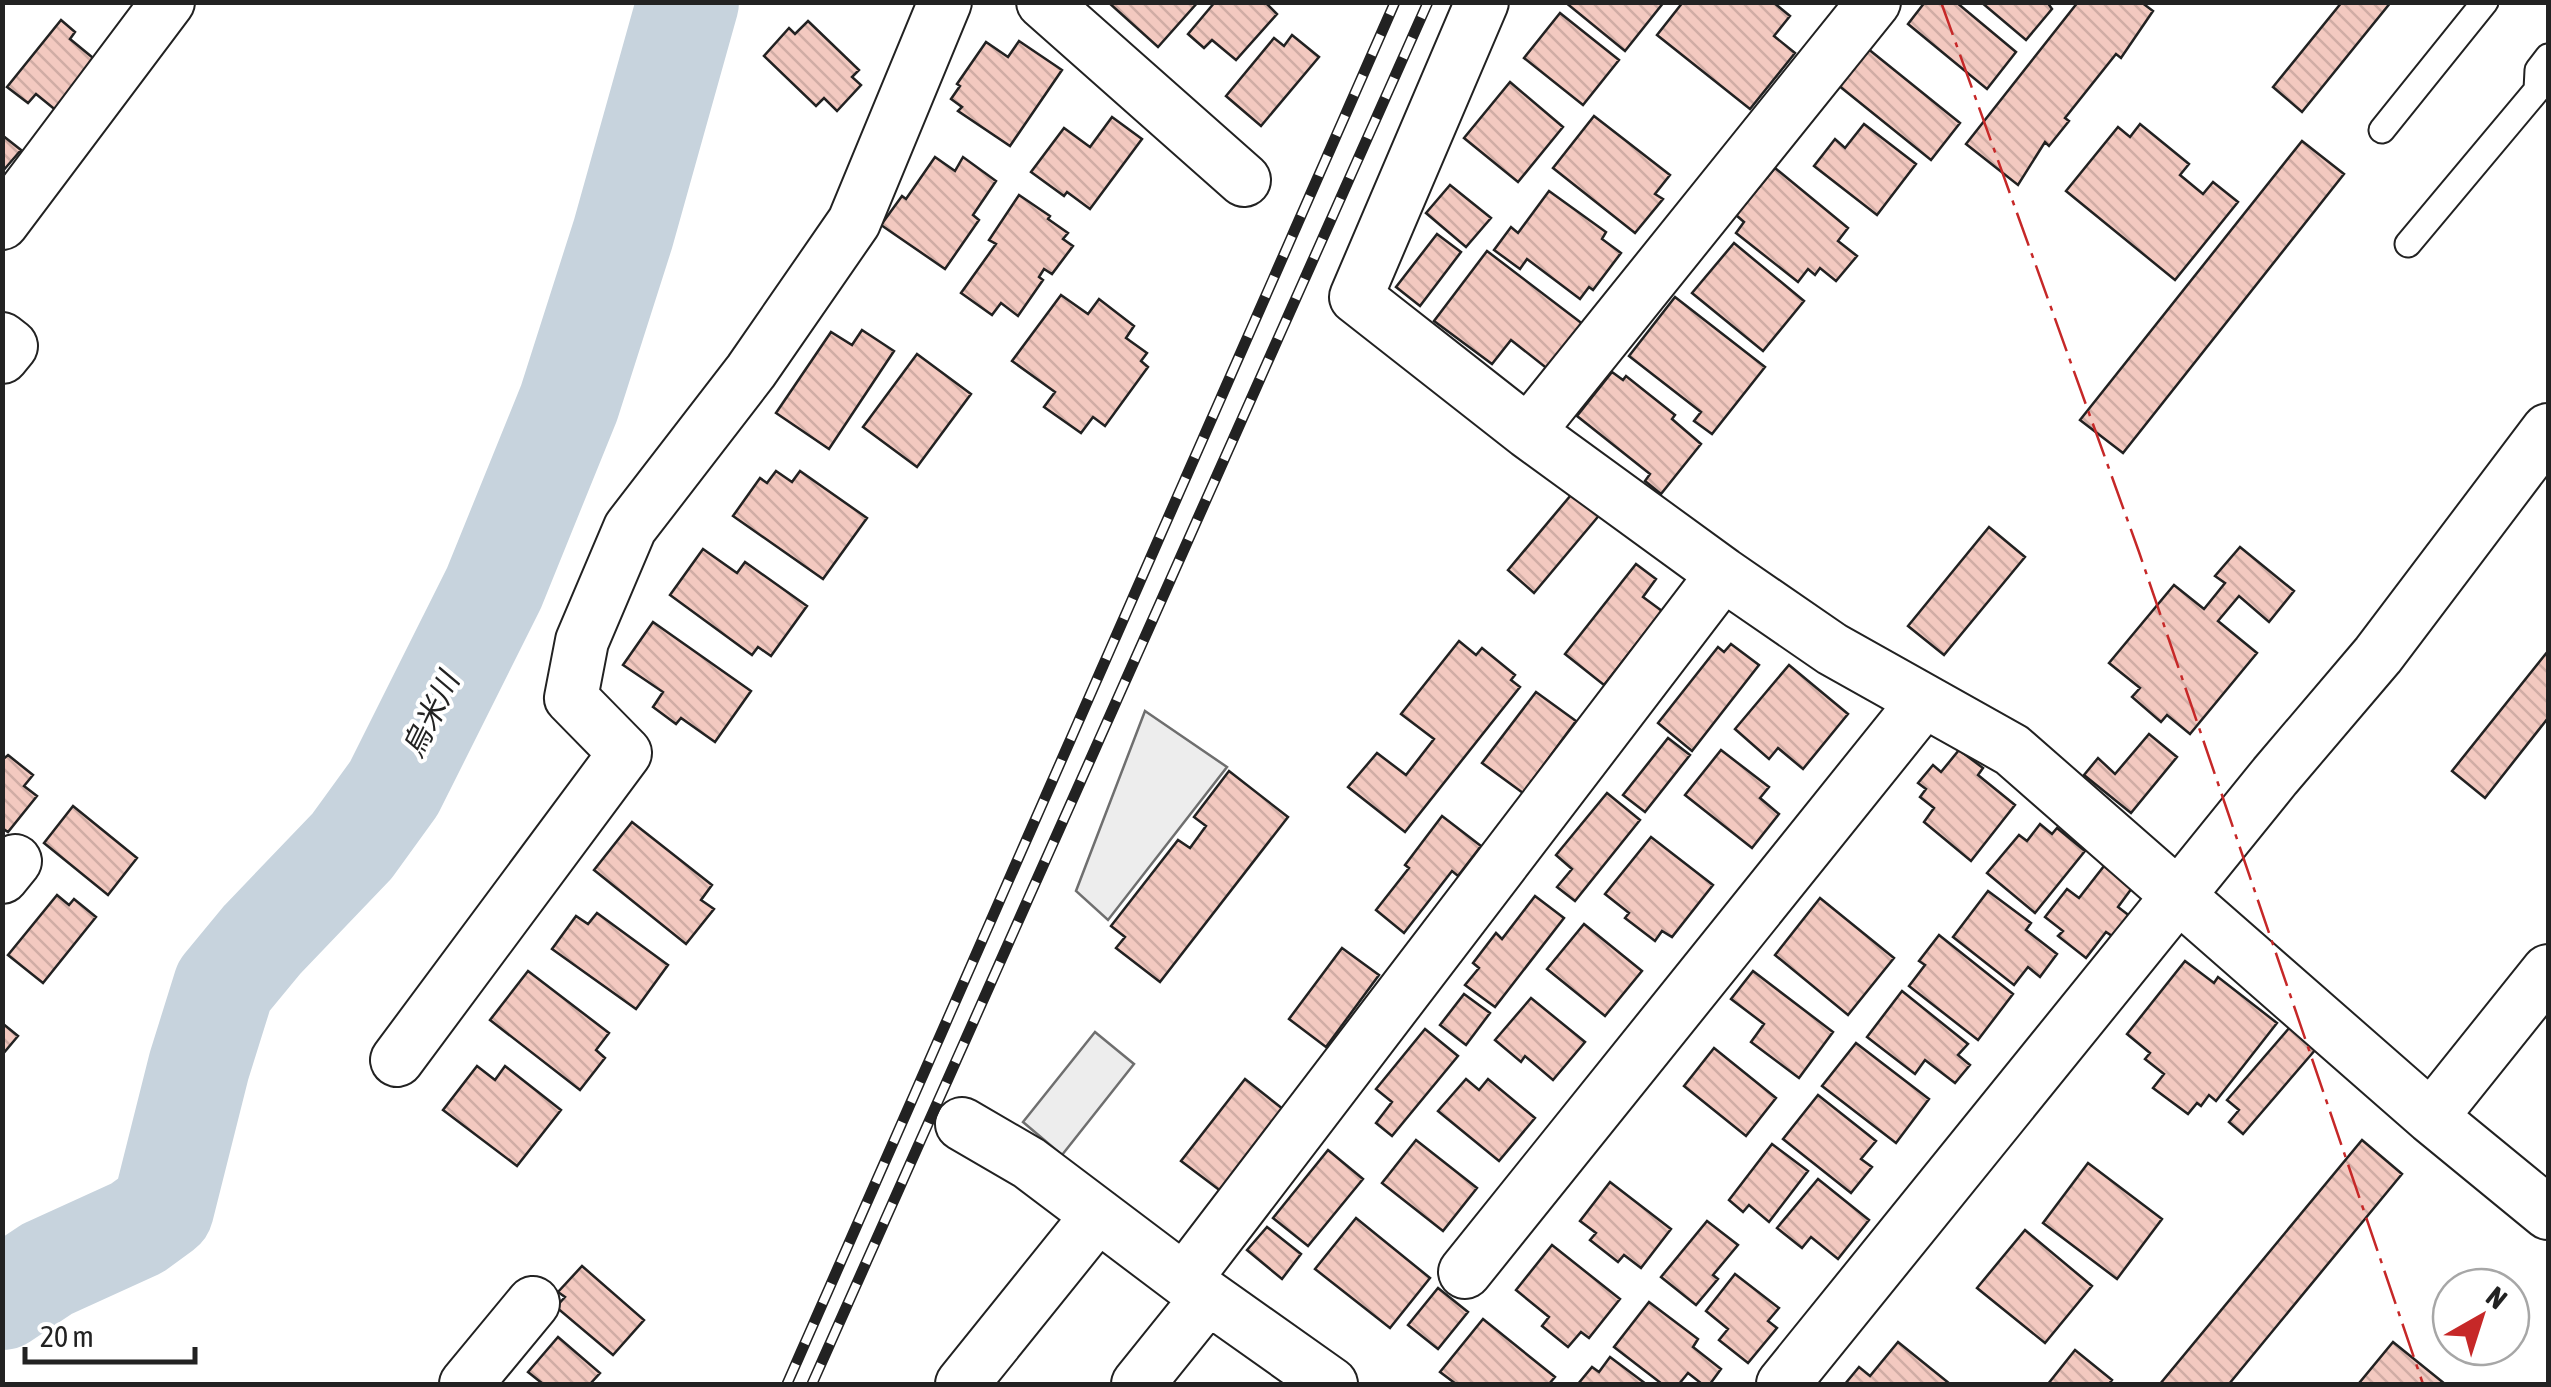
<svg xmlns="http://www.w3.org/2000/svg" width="2551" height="1387" viewBox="0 0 2551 1387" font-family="'Asap Condensed','Noto Sans JP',sans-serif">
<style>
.parking{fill:#ededed;stroke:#6f6f6f;stroke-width:2.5}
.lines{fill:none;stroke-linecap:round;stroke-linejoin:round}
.river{stroke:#c7d3dd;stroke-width:102}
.building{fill:url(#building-back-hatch);stroke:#222;stroke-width:2.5}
.lane-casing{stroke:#222;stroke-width:29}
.street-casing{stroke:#222;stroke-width:56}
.lane{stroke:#fff;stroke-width:25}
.street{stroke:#fff;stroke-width:52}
.rail-casing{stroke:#222;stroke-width:11}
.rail{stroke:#fff;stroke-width:8;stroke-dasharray:22;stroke-linecap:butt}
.power{stroke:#c62828;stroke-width:2.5;stroke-dasharray:35 8 5 8;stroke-linecap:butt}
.labels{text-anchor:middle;stroke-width:8;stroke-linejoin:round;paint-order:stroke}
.water-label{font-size:30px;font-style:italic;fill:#222;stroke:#fff}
</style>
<defs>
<pattern id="building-back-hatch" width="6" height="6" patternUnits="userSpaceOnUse" patternTransform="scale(2.5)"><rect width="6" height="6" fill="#f3c9c0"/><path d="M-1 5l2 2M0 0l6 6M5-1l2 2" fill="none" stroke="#d0aca5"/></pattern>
</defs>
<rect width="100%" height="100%" fill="#fff"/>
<path class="parking" d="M1145 711 1227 767 1108 920 1076 891Z
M1095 1032 1134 1064 1062 1155 1023 1122Z"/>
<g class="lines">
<path class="river" d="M2 1299 47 1269 137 1228 163 1209 199 1066 224 986 262 940 352 846 394 788 494 588 569 403 623 234 688 2"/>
</g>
<path class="building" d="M1108 2H1198L1158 47Z
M1215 2H1265L1277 14 1236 60 1212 40 1204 48 1188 34Z
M1565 2H1664L1625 51Z
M1683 2H1773L1790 16 1774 36 1795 53 1750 109 1657 35Z
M1925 2H1956L2016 52 1987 89 1908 24Z
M1981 2H2047L2052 9 2026 40Z
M2078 2H2141L2153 11 2121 58 2116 54 2065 118 2069 121 2049 146 2045 142 2018 185 1966 144Z
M2342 2H2391L2302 112 2273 87Z
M1560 13 1619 60 1583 105 1524 58Z
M61 20 75 32 70 39 98 62 58 112 36 94 28 103 7 87Z
M808 21 859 70 852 77 861 85 837 111 824 98 816 106 764 56 789 28 795 34Z
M1292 35 1319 57 1261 126 1226 96 1274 38 1284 46Z
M1019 41 1062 70 1010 146 958 111 962 107 951 99 960 86 957 84 986 42 1008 57Z
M1867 48 1960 123 1931 160 1838 85Z
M1510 82 1563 127 1518 182 1464 138Z
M1594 116 1670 175 1655 194 1663 199 1635 233 1553 168Z
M1112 117 1142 139 1090 209 1067 192 1064 196 1031 172 1064 128 1090 147Z
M1864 124 1916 164 1877 215 1814 166 1835 139 1845 148Z
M2140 124 2189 164 2180 175 2203 194 2213 182 2238 202 2175 280 2066 191 2118 127 2130 137Z
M2 135 21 150 2 172Z
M2302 141 2344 174 2123 453 2080 420Z
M935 157 955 171 963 157 996 181 973 215 979 220 945 269 881 225 902 196 906 199Z
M1775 168 1848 228 1838 241 1857 256 1836 281 1820 268 1815 275 1808 269 1798 282 1736 233 1744 222 1736 215Z
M1450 185 1491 218 1466 247 1426 213Z
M1549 191 1606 232 1602 239 1621 253 1593 290 1589 287 1580 299 1527 259 1520 269 1494 250 1511 227 1518 233Z
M1019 195 1050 216 1048 219 1068 233 1063 239 1073 246 1052 274 1044 269 1039 277 1043 280 1018 316 1001 303 992 315 961 293 996 244 989 240Z
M1437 234 1461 252 1420 306 1396 287Z
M1734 243 1804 301 1763 351 1692 293Z
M1487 251 1584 325 1549 370 1511 340 1492 364 1434 321Z
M1061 295 1088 314 1099 299 1134 326 1126 338 1147 353 1141 361 1148 367 1105 426 1093 417 1081 433 1044 407 1055 392 1012 361Z
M1675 297 1765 367 1712 434 1694 421 1701 412 1629 356Z
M862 330 894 351 829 449 776 413 831 332 852 345Z
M917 354 971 394 917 467 863 427Z
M1612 372 1623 380 1626 376 1675 415 1672 419 1701 444 1661 494 1645 481 1650 474 1577 416Z
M776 471 792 482 800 471 867 518 823 579 733 516 760 478 767 483Z
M1576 489 1602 512 1534 593 1508 570Z
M1989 527 2025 557 1944 655 1908 626Z
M2240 547 2294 591 2269 622 2239 596 2218 621 2257 653 2190 734 2167 715 2161 722 2132 697 2140 688 2109 663 2174 585 2204 609 2225 583 2215 576Z
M703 549 737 573 745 562 807 606 771 656 758 647 752 655 670 595Z
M1636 564 1656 579 1643 597 1662 611 1604 685 1565 654Z
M653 622 751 691 715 742 681 718 676 724 653 707 663 692 623 665Z
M1459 641 1476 655 1482 648 1515 675 1511 680 1520 687 1405 832 1348 787 1377 753 1406 775 1434 739 1401 714Z
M1731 644 1759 665 1692 751 1658 723 1718 647 1724 652Z
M2548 651V718L2485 798 2452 771Z
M1789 665 1848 714 1803 769 1778 748 1769 759 1735 729Z
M1536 692 1576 721 1523 793 1482 763Z
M2149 734 2177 757 2131 813 2084 775 2098 758 2115 774Z
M1668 738 1690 755 1645 812 1623 795Z
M1721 750 1769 787 1760 798 1779 814 1752 848 1685 795Z
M1959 750 1983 768 1978 775 2015 805 1971 861 1924 822 1934 808 1920 797 1926 789 1918 783 1933 765 1941 772Z
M8 755 33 775 24 786 37 796 8 832 2 828V760Z
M1229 771 1288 817 1160 982 1116 948 1125 937 1111 926 1178 840 1190 848 1206 826 1194 817Z
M1607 793 1640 820 1575 901 1557 887 1572 869 1556 855Z
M73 806 137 858 108 895 44 843Z
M1442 816 1481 846 1458 876 1452 871 1404 933 1376 910 1409 868 1405 865Z
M632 822 712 885 701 900 714 909 686 944 594 870Z
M2040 824 2052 834 2057 828 2085 851 2035 913 1987 873 2019 835 2027 841Z
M1651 837 1713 885 1672 937 1662 931 1655 941 1625 918 1629 913 1605 894Z
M2104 866 2132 888 2118 907 2131 917 2115 938 2106 932 2086 958 2058 936 2063 931 2045 917 2067 889 2079 898Z
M1988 891 2031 923 2026 930 2057 954 2040 977 2028 967 2014 985 1953 937Z
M57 895 69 905 74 899 96 917 43 983 8 955Z
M1535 896 1564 918 1495 1007 1465 985 1479 968 1473 963 1496 933 1502 939Z
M1820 898 1894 958 1848 1015 1775 955Z
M597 913 668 965 636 1009 552 949 576 916 588 924Z
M1584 924 1642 971 1605 1016 1547 969Z
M1939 935 2013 994 1978 1040 1909 986 1925 965 1919 961Z
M1342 948 1379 975 1326 1047 1289 1019Z
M2185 961 2214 983 2218 977 2277 1023 2216 1101 2209 1095 2201 1106 2197 1103 2188 1114 2153 1088 2164 1074 2145 1059 2150 1053 2127 1034Z
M528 971 609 1033 596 1050 605 1058 580 1090 490 1020Z
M1753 971 1833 1032 1799 1078 1751 1042 1764 1024 1731 999Z
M1902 991 1968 1044 1958 1055 1970 1065 1955 1083 1925 1060 1915 1074 1867 1037Z
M1464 994 1490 1013 1466 1045 1440 1025Z
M1531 998 1585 1042 1553 1080 1525 1056 1521 1062 1495 1040Z
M2 1023 18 1036 2 1055Z
M2290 1027 2316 1049 2243 1134 2229 1122 2239 1110 2227 1100Z
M1425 1029 1458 1056 1392 1136 1376 1123 1392 1102 1376 1089Z
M1856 1043 1929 1099 1896 1143 1822 1086Z
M1714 1048 1776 1098 1746 1136 1684 1086Z
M477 1066 495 1080 505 1066 561 1110 517 1166 443 1110Z
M1245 1079 1293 1117 1230 1198 1181 1161Z
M1466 1079 1479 1090 1488 1079 1535 1118 1499 1161 1438 1111Z
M1818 1095 1876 1141 1861 1159 1872 1167 1851 1193 1783 1139Z
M1416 1140 1477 1188 1443 1231 1382 1183Z
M2362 1140 2402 1174 2229 1384H2160Z
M1772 1144 1808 1171 1769 1222 1749 1205 1743 1212 1729 1200Z
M1328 1150 1363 1179 1308 1246 1273 1218Z
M2088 1163 2162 1219 2117 1279 2043 1223Z
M1818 1179 1869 1220 1838 1259 1811 1237 1802 1248 1777 1228Z
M1610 1182 1671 1229 1641 1268 1624 1255 1618 1262 1590 1240 1596 1233 1580 1221Z
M1356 1218 1430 1278 1390 1328 1315 1269Z
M1707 1221 1738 1245 1713 1275 1718 1279 1696 1305 1661 1277Z
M1267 1227 1301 1254 1282 1279 1247 1250Z
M2025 1230 2092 1286 2045 1343 1977 1288Z
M1552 1245 1620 1299 1589 1338 1581 1332 1568 1347 1542 1326 1549 1317 1516 1290Z
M582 1266 644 1320 613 1355 556 1307 565 1297 558 1292Z
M1735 1274 1779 1308 1768 1321 1777 1328 1748 1363 1719 1340 1728 1329 1706 1311Z
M1438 1288 1468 1312 1438 1349 1408 1325Z
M1649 1302 1698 1339 1693 1347 1721 1369 1710 1384H1702L1688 1373 1679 1384H1662L1614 1347Z
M1483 1319 1555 1377 1549 1384H1456L1440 1372Z
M558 1337 600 1373 590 1384H543L528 1372Z
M1898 1342 1950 1384H1845L1859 1367 1870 1376Z
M2393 1342 2445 1384H2363L2360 1382Z
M2075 1350 2112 1380 2109 1384H2048Z
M1610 1357 1646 1384H1578L1592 1367 1599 1372Z"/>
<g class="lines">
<defs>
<path id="lane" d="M2382 130 2485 2
M2408 244 2537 90 2538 70 2548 57"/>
<path id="street" d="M1043 2 1244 180
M1482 2 1356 297 1528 432 1723 574 1832 649 2012 750 2431 1117 2548 1213
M2 223 168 2
M2 339 11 346 2 357
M1528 432 1874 2
M2 877 15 861
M397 1060 625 753 571 698 582 641 630 528 751 371 854 222 945 2
M2431 1117 2548 971
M962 1124 1029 1163 1184 1280 1331 1384
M1465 1272 1924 701
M1184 1280 1723 574
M466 1384 533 1303
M962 1384 1098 1215
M1138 1384 1208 1297
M1783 1384 2275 776 2378 655 2548 430"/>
</defs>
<use href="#lane" class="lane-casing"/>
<use href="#street" class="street-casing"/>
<use href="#lane" class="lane"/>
<use href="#street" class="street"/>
<defs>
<path id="rail" d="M787 1384 1395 2
M812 1384 1428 2"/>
</defs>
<use href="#rail" class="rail-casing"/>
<use href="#rail" class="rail"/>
<path class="power" d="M1941 2 2139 552 2423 1384"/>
</g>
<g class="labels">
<g class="water-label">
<text transform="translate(431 715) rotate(-64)" y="10">烏米川</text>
</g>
</g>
<rect width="2551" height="1387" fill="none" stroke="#222222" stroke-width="10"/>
<g transform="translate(2481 1317) rotate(39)"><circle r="48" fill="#ffffff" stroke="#a7a7a7" stroke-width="2.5"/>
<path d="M0-8L18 38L0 25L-18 38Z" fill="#c62828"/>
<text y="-15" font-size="28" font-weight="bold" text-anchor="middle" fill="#222222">N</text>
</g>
<path d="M25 1347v15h170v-15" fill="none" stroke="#222222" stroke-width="5"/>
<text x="40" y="1347" font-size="30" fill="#222222" stroke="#ffffff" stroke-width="8" paint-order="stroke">20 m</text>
</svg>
